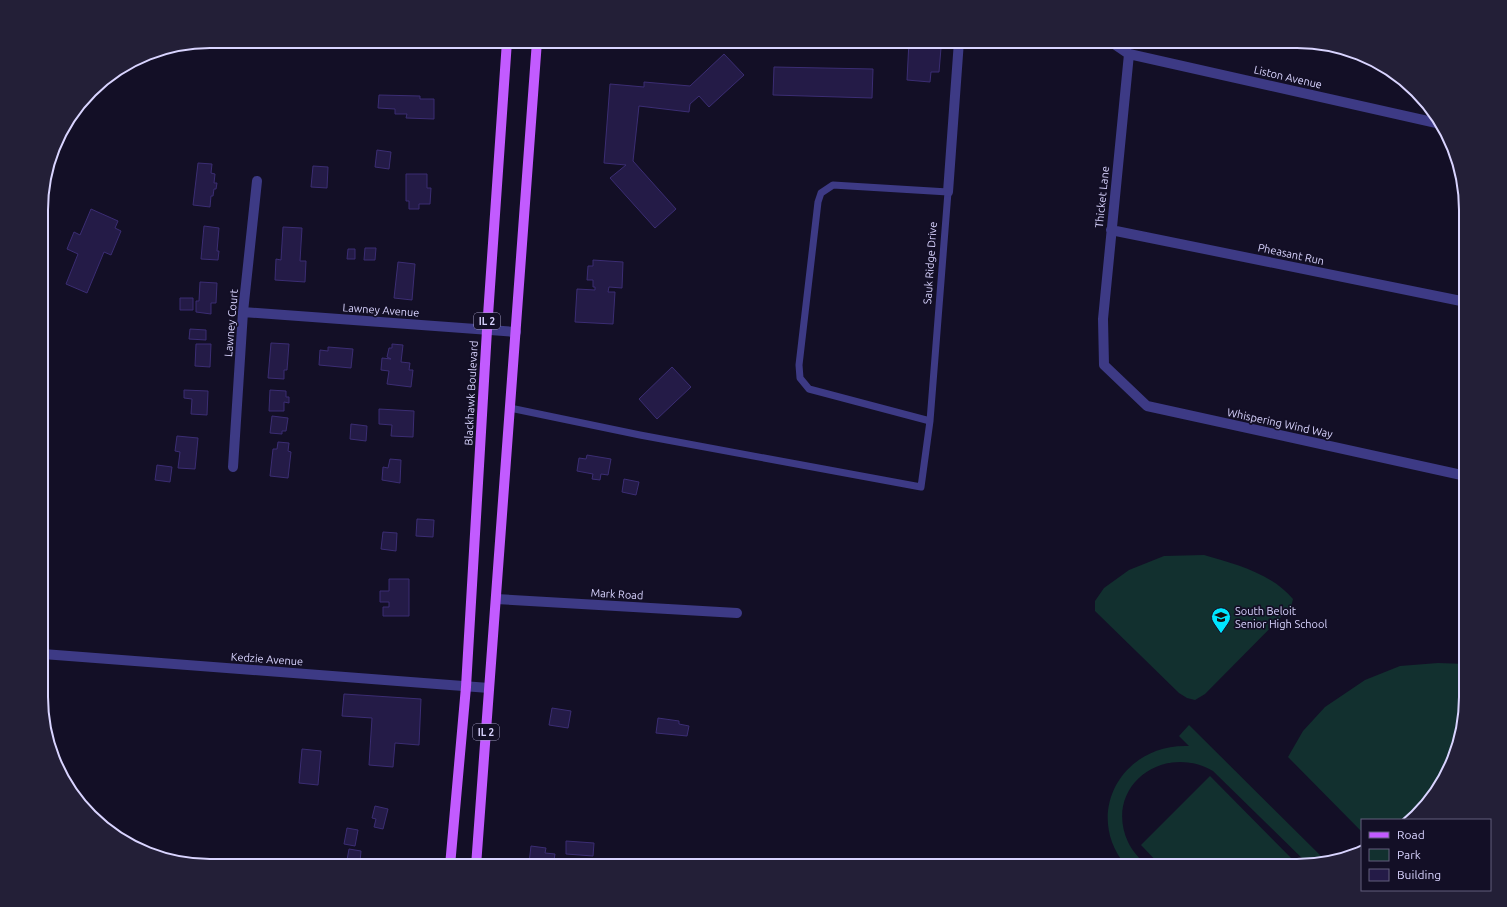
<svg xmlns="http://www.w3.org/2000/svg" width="1507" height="907" viewBox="0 0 1507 907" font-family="Ubuntu,sans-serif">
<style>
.green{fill:#12302f}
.building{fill:#241b47;stroke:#3b2d73}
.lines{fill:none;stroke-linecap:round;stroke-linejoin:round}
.lane{stroke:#3d3a85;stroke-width:7}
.street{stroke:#3d3a85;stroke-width:10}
.primary{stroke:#c25bff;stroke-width:10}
.labels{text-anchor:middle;stroke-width:3.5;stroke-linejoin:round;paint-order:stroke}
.shield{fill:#130f26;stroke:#9e99be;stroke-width:1}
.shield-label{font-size:10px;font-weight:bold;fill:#d9d4ff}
.street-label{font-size:11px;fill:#d9d4ff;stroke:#130f26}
.poi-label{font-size:11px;fill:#d9d4ff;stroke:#130f26;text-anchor:start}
.rim{fill:none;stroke:#d9d4ff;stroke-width:2}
</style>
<rect width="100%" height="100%" fill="#130f26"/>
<path class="green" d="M1204 555C1235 564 1271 573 1293 599L1291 607 1205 694 1195 700 1187 698 1179 693 1095 611V601L1104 588 1129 570 1164 556Z
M1438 663 1466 664V708L1443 782 1412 820H1362V832L1288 757 1303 731 1325 707 1365 680 1400 666Z
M1189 725 1325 860 1309 865 1213 771C1163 742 1103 787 1128 842 1132 851 1140 859 1147 866H1126C1082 813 1123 743 1189 746L1179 736Z
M1210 776 1299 866H1161L1141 845Z"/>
<path class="building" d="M909 41H935L934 48H941L939 72H931L930 82 907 80Z
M724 54 744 75 709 107 699 96 690 104 689 112 639 106 633 161 676 209 655 228 610 178 626 165 604 163 610 84 644 87V82L690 86Z
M774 67 873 69 872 98 773 95Z
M379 95 420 96V99H434V119L406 118 407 114H395V109L378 108Z
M377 150 391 152 389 169 375 167Z
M198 163 212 164 211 173 215 174 214 183H217L216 189H214L213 196H211L210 207 193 205Z
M313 166 328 167 327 188 311 187Z
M406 174H427V188H431L430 204H419V209H409V201H406Z
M91 209 118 221 115 228 121 231 111 255 104 252 87 293 66 284 78 254 67 249 74 232 80 235Z
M204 226 219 228 217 251H219L218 260 201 259Z
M283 227 302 228 300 261H306L305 282 275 280 276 259 281 260Z
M365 248H376L375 260H364Z
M348 249H355V259H347Z
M593 260 623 262 622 288 609 287 608 292H615L613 324 575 322 577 289 595 290V287H593V280H587L588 266H593Z
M398 262 415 264 412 300 394 298Z
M200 282 217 283 216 303H211V314L196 312V301H199Z
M180 298H193V310H180Z
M190 329 206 330V340L189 339Z
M271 343 289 344 287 370H284V379L268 378Z
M196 344H211L210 367 195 366Z
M392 344 403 345 401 362 410 363 409 370H413L411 387 387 384 389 371 381 370 382 358 391 359 387 357 389 348H392Z
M328 347 353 349 351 368 319 365 320 350 328 351Z
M672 367 691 387 657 419 639 399Z
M184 390 208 391 207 415 191 414 192 399 184 398Z
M270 390 286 391V397H289V403L284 402V411H269Z
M379 409 414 411 413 437 391 436 392 425 379 424Z
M272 416 288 418 286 431H282V434L270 433Z
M351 424 367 426 366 441 350 439Z
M177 436 198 438 195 469 178 468 180 452 175 451Z
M278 442 289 443 288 451 291 452 288 478 270 476 273 449H277Z
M587 455 611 459 608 475 601 474 600 480 592 479 593 474 577 471 579 458 586 459Z
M390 459 401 460 400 483 382 480 383 467 388 468Z
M157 465 172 467 170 482 155 480Z
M624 479 639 482 636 495 622 492Z
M417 519 434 520 433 537 416 536Z
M383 532 397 533 396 551 381 549Z
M389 579H409V616H383V607H389V602H380V591H389Z
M344 694 421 699 419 745 395 743 393 767 369 765 372 718 342 716Z
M552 708 571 711 568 728 549 725Z
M658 718 679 721V724L689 726 687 736 656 733Z
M302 749 321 751 318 785 299 783Z
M375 806 388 809 383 829 374 827 376 819 372 818Z
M347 828 358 830 355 846 344 844Z
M566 841 594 843 593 856 566 854Z
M531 846 546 848 545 853 555 854 553 866H533V864L529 863Z
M349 849 361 851 360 862 347 860Z"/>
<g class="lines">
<path class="lane" d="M510 408 640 435 921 487 930 421 948 192 833 185 821 193 818 202 799 365 800 378 809 389 930 421"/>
<path class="street" d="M1110 41 1129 54 1103 319 1104 365 1147 406 1466 476
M1129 54 1441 124
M948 192 959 41
M1111 230 1466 302
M243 312 516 332
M233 467 243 312 257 181
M496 599 737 613
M43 654 489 688"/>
<path class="primary" d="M450 866 466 687 487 330 507 41
M476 866 537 41"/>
</g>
<defs>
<symbol id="school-pin" viewBox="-11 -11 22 30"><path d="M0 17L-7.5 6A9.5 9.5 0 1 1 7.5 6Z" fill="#00e5ff" stroke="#130f26"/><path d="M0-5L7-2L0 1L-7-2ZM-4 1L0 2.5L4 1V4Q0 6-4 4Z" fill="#111"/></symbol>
</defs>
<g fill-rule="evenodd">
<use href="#school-pin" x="1210" y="606" width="22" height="30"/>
</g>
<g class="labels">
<g class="shield">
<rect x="474" y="313" width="26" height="16" rx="3"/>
<rect x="473" y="724" width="26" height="16" rx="3"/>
</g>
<g class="shield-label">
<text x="487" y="325">IL 2</text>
<text x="486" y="736">IL 2</text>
</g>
<g class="street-label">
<text transform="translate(1288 77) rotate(13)" y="4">Liston Avenue</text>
<text transform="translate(1102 197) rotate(-84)" y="4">Thicket Lane</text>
<text transform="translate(1291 254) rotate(12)" y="4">Pheasant Run</text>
<text transform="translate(930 263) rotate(-86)" y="4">Sauk Ridge Drive</text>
<text transform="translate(381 310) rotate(4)" y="4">Lawney Avenue</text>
<text transform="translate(231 323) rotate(-85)" y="4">Lawney Court</text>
<text transform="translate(471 393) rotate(-87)" y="4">Blackhawk Boulevard</text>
<text transform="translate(1280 423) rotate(12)" y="4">Whispering Wind Way</text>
<text transform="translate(617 594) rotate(3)" y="4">Mark Road</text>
<text transform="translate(267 659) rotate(4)" y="4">Kedzie Avenue</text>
</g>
<g class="poi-label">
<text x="1235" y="615">South Beloit<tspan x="1235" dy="13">Senior High School</tspan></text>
</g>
</g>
<path d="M0 0H1507V907H0ZM210 48H1297A162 162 0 0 1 1459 210V697A162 162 0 0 1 1297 859H210A162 162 0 0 1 48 697V210A162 162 0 0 1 210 48Z" fill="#231f37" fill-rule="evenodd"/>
<path class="rim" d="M210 48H1297A162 162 0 0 1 1459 210V697A162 162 0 0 1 1297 859H210A162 162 0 0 1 48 697V210A162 162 0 0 1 210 48Z"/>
<rect x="1361" y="819" width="130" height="72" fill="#130f26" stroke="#625e7d"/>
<rect x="1369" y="832" width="20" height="6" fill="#c25bff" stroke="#625e7d"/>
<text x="1397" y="839" font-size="12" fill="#d9d4ff">Road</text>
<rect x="1369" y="849" width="20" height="12" fill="#12302f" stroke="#625e7d"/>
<text x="1397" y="859" font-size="12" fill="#d9d4ff">Park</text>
<rect x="1369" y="869" width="20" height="12" fill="#241b47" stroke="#625e7d"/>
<text x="1397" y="879" font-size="12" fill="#d9d4ff">Building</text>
</svg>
